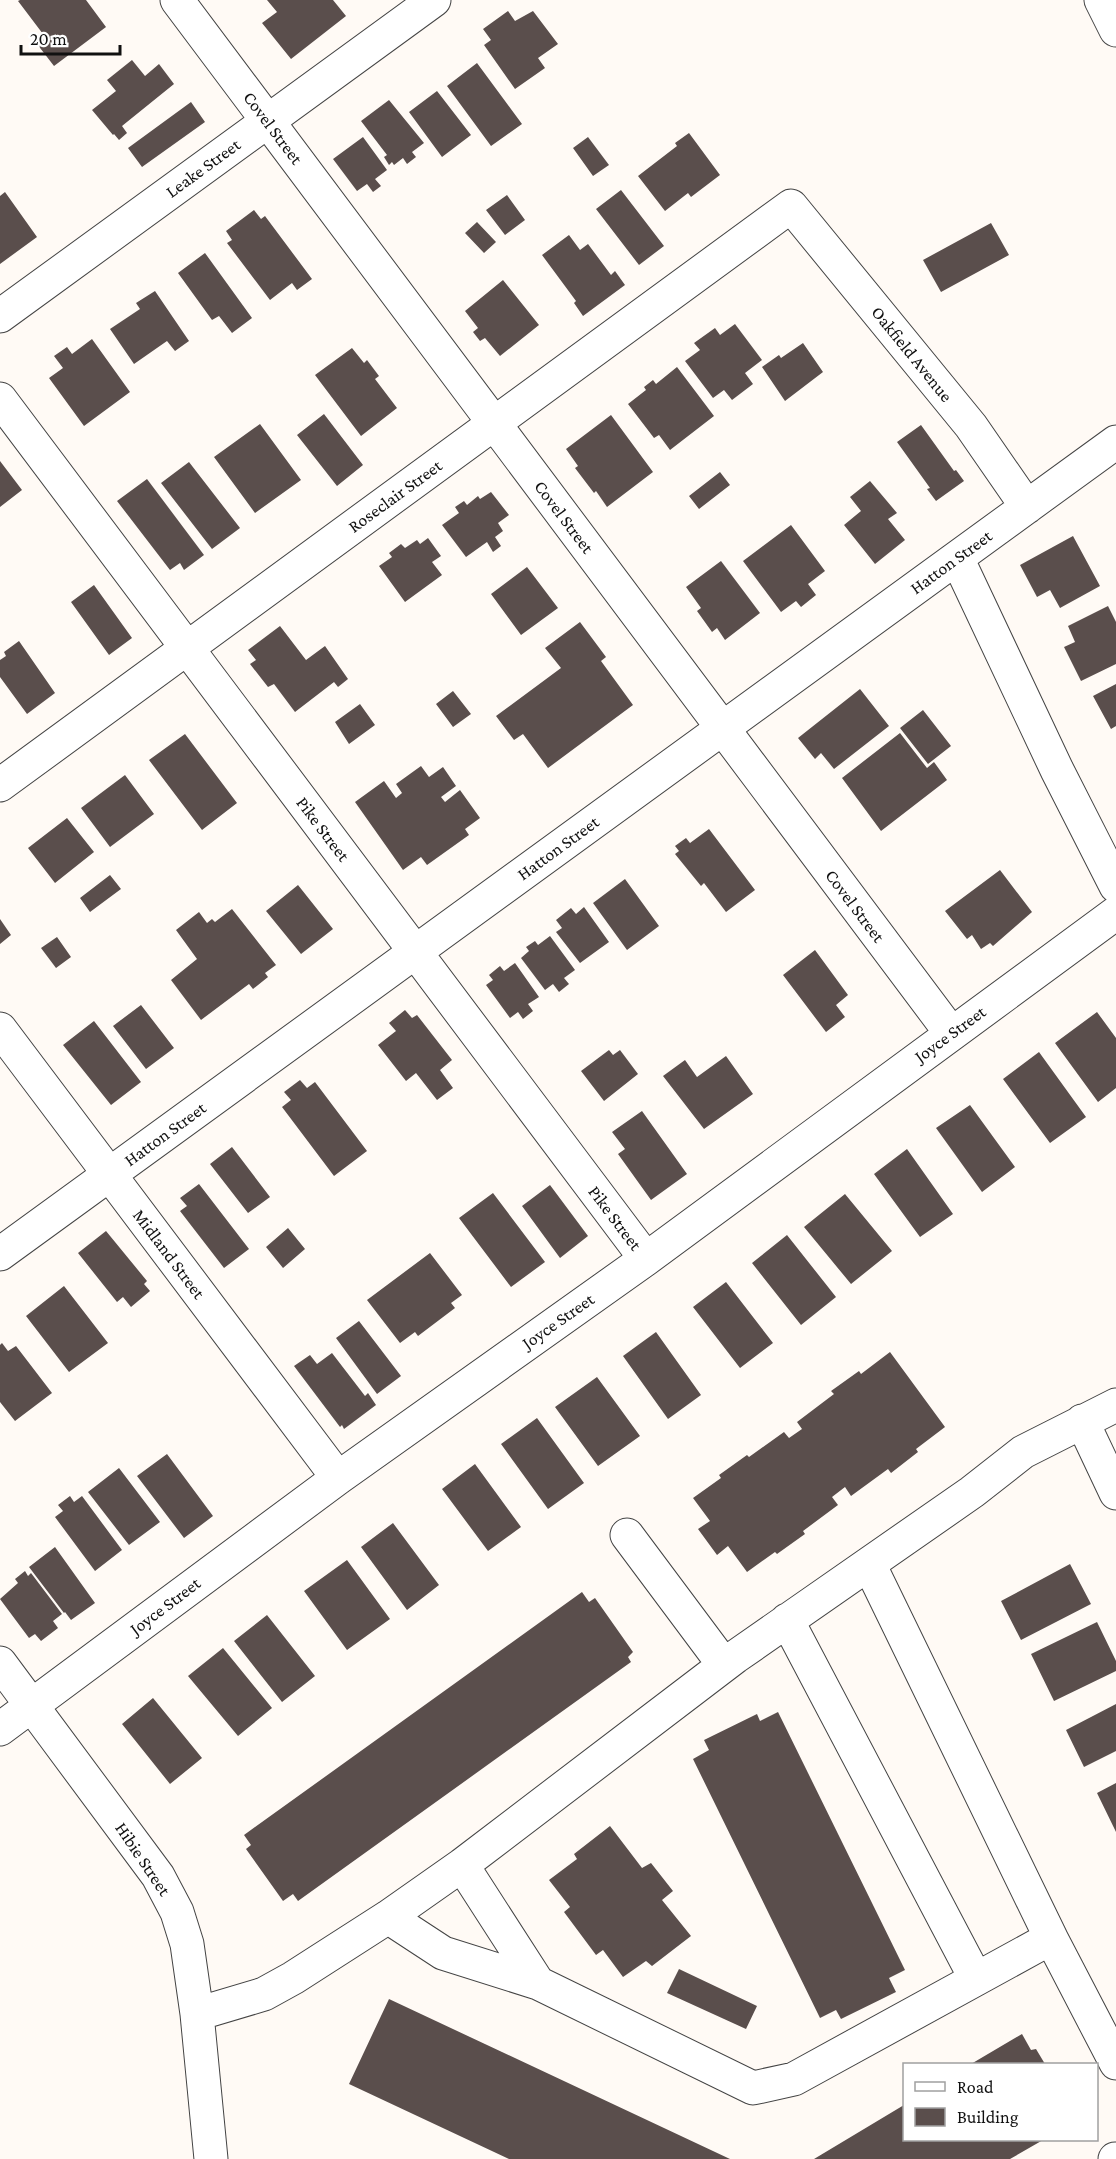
<svg xmlns="http://www.w3.org/2000/svg" width="1116" height="2159" viewBox="0 0 1116 2159" font-family="'Crimson Pro',serif">
<style>
.building{fill:#5a4e4c}
.lines{fill:none;stroke-linecap:round;stroke-linejoin:round}
.minor-casing{stroke:#444;stroke-width:35}
.minor{stroke:#fff;stroke-width:33}
.labels{text-anchor:middle;stroke-width:6;stroke-linejoin:round;paint-order:stroke}
.street-label{font-size:18px;fill:#111;stroke:#fff}
</style>
<rect width="100%" height="100%" fill="#fffaf5"/>
<path class="building" d="M20 0H86L106 27 54 66 37 44 46 38 18 1Z
M267 0H333L346 16 291 59 262 23 277 12Z
M508 11 515 21 533 11 558 44 538 58 545 68 515 89 484 45 491 40 483 29Z
M132 60 145 76 159 64 174 84 122 126 127 133 119 140 114 134 113 135 92 110 116 91 107 80Z
M477 63 522 124 491 146 447 86Z
M437 91 471 135 442 157 409 112Z
M389 100 424 143 412 152 416 157 407 164 403 158 394 165 392 162 389 165 384 157 387 155 361 121Z
M191 102 205 122 142 167 128 148Z
M689 133 720 175 691 197 688 193 665 211 638 176 677 146 675 143Z
M363 137 387 170 375 179 381 186 373 192 367 184 357 191 333 159Z
M588 137 609 165 593 176 573 148Z
M621 190 664 246 639 265 596 209Z
M5 192 37 237 0 264V196Z
M507 195 525 220 505 235 486 210Z
M254 210 261 219 265 216 312 279 297 290 292 283 270 300 227 243 232 240 226 231Z
M477 222 496 242 484 253 465 233Z
M991 223 1009 255 941 292 923 260Z
M569 235 580 250 588 244 611 275 615 271 625 285 583 316 574 303 576 301 542 255Z
M205 253 252 318 232 333 219 316 212 320 178 273Z
M503 280 539 325 500 356 485 338 480 341 473 332 478 328 465 311Z
M155 291 189 341 175 351 167 341 134 364 110 329 140 309 136 303Z
M735 324 762 360 745 373 753 384 732 400 724 390 713 398 685 361 700 350 694 343 715 328 720 335Z
M92 339 130 392 84 426 49 378 63 368 54 356 67 347 72 354Z
M803 343 823 372 785 401 762 367 779 355 781 358Z
M352 348 364 363 367 360 379 376 375 379 397 408 361 436 315 375Z
M677 367 714 416 670 450 659 435 654 438 628 404 646 390 644 387 653 380 656 384Z
M324 414 363 465 337 486 297 435Z
M611 415 653 472 607 507 596 491 594 493 575 468 578 466 566 449Z
M260 424 301 480 255 513 214 457Z
M921 425 954 471 956 470 964 481 936 501 927 489 930 488 897 442Z
M0 461 22 490 0 507Z
M189 462 240 528 212 549 161 483Z
M720 472 730 485 699 509 689 496Z
M147 479 204 555 184 570 180 563 170 570 117 501Z
M870 481 897 513 888 519 905 540 875 564 844 525 861 511 850 497Z
M491 492 509 515 498 523 503 531 495 537 501 546 493 552 487 542 466 557 442 525 459 513 455 507 464 501 467 505 478 496 480 499Z
M791 525 825 571 808 584 816 595 801 607 796 601 781 612 743 561Z
M1073 536 1100 586 1060 608 1050 590 1037 597 1020 565Z
M428 538 441 556 432 562 442 575 405 602 379 566 392 557 389 553 401 544 405 548 417 540 420 544Z
M721 561 760 613 725 640 717 628 712 632 697 611 701 608 686 587Z
M527 567 558 608 521 635 491 594Z
M94 585 132 638 109 655 71 602Z
M1108 606 1116 622V664L1081 681 1064 647 1075 642 1068 626Z
M580 622 606 657 601 661 633 705 548 768 523 734 514 740 496 716 561 668 545 648Z
M280 626 306 660 325 646 348 679 338 687 334 682 295 712 274 684 268 687 250 664 256 660 248 650Z
M19 641 55 693 27 714 0 677V660L6 656 4 652Z
M1116 684V726L1111 729 1093 696Z
M860 689 889 726 834 769 821 753 815 759 798 738Z
M453 691 471 714 453 727 436 704Z
M360 704 375 725 349 744 335 722Z
M923 710 951 746 928 764 900 728Z
M900 733 927 768 934 762 947 780 881 831 842 778Z
M185 734 237 803 202 830 149 760Z
M421 766 429 777 443 767 456 786 441 797 445 802 460 790 480 818 465 829 469 835 427 865 421 857 403 870 355 802 384 781 396 798 402 793 396 784Z
M125 775 154 814 110 847 81 808Z
M67 818 94 852 55 883 28 848Z
M709 829 755 890 726 912 704 883 701 886 675 854 679 851 675 846 686 838 690 843Z
M1000 870 1032 912 993 946 990 943 981 949 972 935 967 939 945 911Z
M110 875 121 889 90 912 80 898Z
M625 879 659 926 627 950 593 903Z
M298 885 333 929 301 954 266 911Z
M584 907 609 942 580 963 556 932 562 928 556 920 571 908 576 914Z
M232 909 276 965 265 973 268 977 253 989 249 984 201 1020 171 980 197 959 176 930 199 912 207 923 212 919 215 922Z
M0 919 11 935 0 944Z
M550 936 575 970 564 978 569 984 559 992 553 984 545 990 521 958 529 951 526 947 535 941 538 945Z
M57 937 71 957 56 968 41 948Z
M815 950 848 995 836 1005 845 1017 826 1032 783 975Z
M515 963 539 997 528 1004 533 1011 523 1019 518 1012 510 1018 486 985 493 980 489 975 500 966 504 971Z
M141 1005 174 1048 146 1069 113 1026Z
M405 1010 412 1018 417 1015 452 1060 440 1070 453 1088 437 1100 416 1073 406 1081 378 1045 396 1031 389 1023Z
M1097 1012 1116 1038V1088L1098 1102 1055 1043Z
M94 1021 141 1082 111 1105 63 1045Z
M609 1050 613 1055 620 1050 638 1074 604 1101 581 1071Z
M1039 1052 1086 1117 1050 1143 1003 1079Z
M726 1056 753 1094 704 1129 663 1076 685 1060 697 1077Z
M300 1080 307 1088 315 1082 367 1151 334 1176 282 1107 291 1100 284 1092Z
M970 1105 1015 1167 982 1192 936 1128Z
M642 1111 687 1174 651 1200 618 1154 625 1149 612 1132Z
M232 1147 270 1197 248 1213 210 1164Z
M907 1149 953 1214 920 1237 874 1174Z
M199 1184 249 1249 224 1268 180 1211 187 1206 180 1198Z
M550 1185 588 1236 560 1258 522 1206Z
M493 1193 545 1262 511 1287 459 1218Z
M845 1194 892 1251 851 1284 804 1227Z
M288 1228 305 1249 283 1268 266 1247Z
M106 1231 147 1281 144 1284 150 1291 131 1307 123 1297 117 1302 78 1253Z
M787 1235 836 1297 801 1325 752 1263Z
M430 1253 462 1295 451 1303 455 1308 418 1336 415 1332 400 1343 367 1300Z
M726 1282 773 1343 740 1368 693 1307Z
M64 1286 108 1343 69 1372 26 1316Z
M359 1321 401 1376 377 1394 336 1338Z
M656 1332 701 1395 668 1419 623 1356Z
M2 1343 8 1351 16 1346 52 1393 15 1421 0 1402V1345Z
M890 1352 945 1427 916 1449 918 1452 891 1473 888 1469 851 1496 845 1487 832 1497 838 1505 803 1531 805 1534 777 1554 775 1552 747 1572 728 1546 717 1555 698 1529 710 1521 693 1498 721 1478 719 1475 747 1455 749 1457 784 1432 789 1438 802 1429 797 1422 834 1394 831 1391 859 1371 861 1374Z
M332 1353 365 1396 368 1393 376 1405 344 1429 342 1425 340 1427 294 1366 310 1355 317 1364Z
M597 1377 640 1436 598 1466 555 1407Z
M537 1418 584 1483 548 1509 501 1444Z
M167 1454 213 1516 184 1538 137 1476Z
M475 1464 521 1527 488 1551 442 1489Z
M119 1468 160 1522 129 1545 88 1492Z
M70 1496 74 1502 82 1496 122 1550 95 1571 55 1517 63 1511 58 1505Z
M393 1523 439 1585 407 1610 361 1547Z
M55 1547 95 1603 71 1620 65 1612 64 1613 29 1567Z
M347 1560 390 1619 347 1650 304 1591Z
M1070 1564 1091 1604 1021 1640 1001 1601Z
M25 1571 28 1576 31 1573 62 1614 53 1621 58 1628 41 1641 35 1634 29 1638 0 1599 18 1583 15 1579Z
M582 1592 589 1602 595 1598 633 1652 628 1657 631 1662 298 1901 293 1894 283 1901 246 1849 251 1845 244 1835Z
M267 1615 315 1676 282 1702 234 1641Z
M1097 1622 1116 1661V1671L1054 1701 1031 1654Z
M223 1648 272 1708 238 1736 188 1676Z
M153 1698 202 1758 170 1784 122 1724Z
M1116 1704V1751L1084 1767 1066 1730Z
M778 1712 905 1970 889 1978 896 1992 841 2019 836 2010 820 2018 693 1759 709 1750 704 1740 757 1714 760 1721Z
M1116 1783V1832L1097 1793Z
M610 1826 642 1868 651 1863 673 1891 662 1900 691 1936 652 1966 646 1961 623 1977 603 1950 596 1955 564 1912 570 1907 549 1880 577 1859 574 1854Z
M679 1969 757 2006 746 2029 667 1993Z
M389 1999 730 2159H509L349 2084Z
M1022 2034 1031 2050 1036 2049 1045 2064H971Z
M904 2105V2140H1043L1010 2159H814Z"/>
<g class="lines">
<defs>
<path id="minor" d="M177 0 951 1033
M1101 0 1116 30
M0 316 434 0
M0 399 646 1259
M957 558 1057 770 1116 886
M0 785 791 206 971 426 1027 507
M0 1029 338 1478
M0 1254 1116 442
M1082 1421 1116 1493
M627 1535 724 1665
M787 1620 976 1979
M0 1663 158 1876 177 1912 187 1944 197 2014 211 2159
M0 1729 338 1478 646 1259 1116 913
M462 1865 538 1983
M388 1917 443 1953 538 1983 753 2088 794 2079 1051 1938 869 1564
M1051 1938 1116 2063
M197 2014 264 1994 293 1978 388 1917 462 1865 735 1657 972 1492 1023 1452 1116 1405
M1115 2159H1116"/>
</defs>
<use href="#minor" class="minor-casing"/>
<use href="#minor" class="minor"/>
</g>
<g class="labels">
<g class="street-label">
<text transform="translate(273 128) rotate(53)" y="6">Covel Street</text>
<text transform="translate(203 168) rotate(-36)" y="6">Leake Street</text>
<text transform="translate(912 354) rotate(51)" y="6">Oakfield Avenue</text>
<text transform="translate(395 496) rotate(-36)" y="6">Roseclair Street</text>
<text transform="translate(564 517) rotate(53)" y="6">Covel Street</text>
<text transform="translate(951 562) rotate(-36)" y="6">Hatton Street</text>
<text transform="translate(323 829) rotate(53)" y="6">Pike Street</text>
<text transform="translate(558 848) rotate(-36)" y="6">Hatton Street</text>
<text transform="translate(855 906) rotate(53)" y="6">Covel Street</text>
<text transform="translate(950 1034) rotate(-36)" y="6">Joyce Street</text>
<text transform="translate(165 1134) rotate(-36)" y="6">Hatton Street</text>
<text transform="translate(615 1218) rotate(53)" y="6">Pike Street</text>
<text transform="translate(169 1254) rotate(53)" y="6">Midland Street</text>
<text transform="translate(558 1321) rotate(-35)" y="6">Joyce Street</text>
<text transform="translate(165 1606) rotate(-37)" y="6">Joyce Street</text>
<text transform="translate(143 1859) rotate(56)" y="6">Hibie Street</text>
</g>
</g>
<rect x="903" y="2063" width="195" height="78" fill="#ffffff" stroke="#a0a0a0" stroke-width="1.5"/>
<rect x="915" y="2082" width="30" height="9" fill="#ffffff" stroke="#a0a0a0" stroke-width="1.5"/>
<text x="957" y="2093" font-size="18" fill="#111111">Road</text>
<rect x="915" y="2108" width="30" height="18" fill="#5a4e4c" stroke="#a0a0a0" stroke-width="1.5"/>
<text x="957" y="2123" font-size="18" fill="#111111">Building</text>
<path d="M21 45v9h99v-9" fill="none" stroke="#111111" stroke-width="3"/>
<text x="30" y="45" font-size="18" fill="#111111" stroke="#ffffff" stroke-width="4.5" paint-order="stroke">20 m</text>
</svg>
